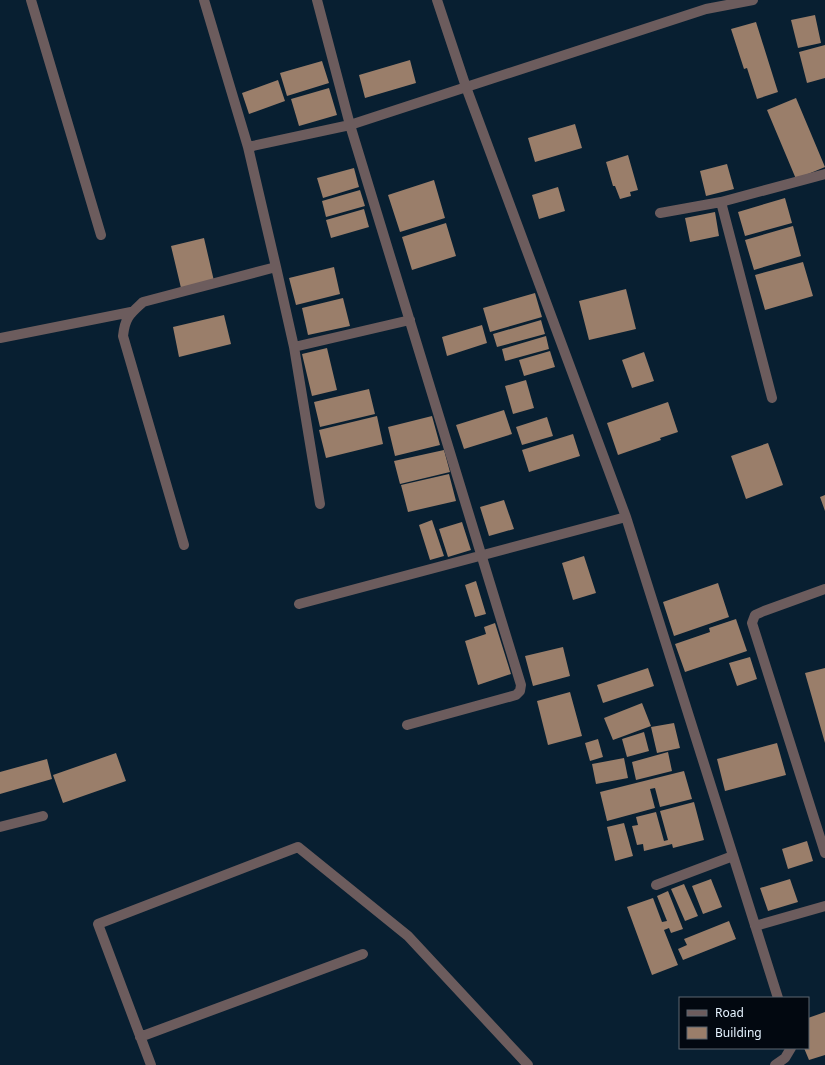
<svg xmlns="http://www.w3.org/2000/svg" width="825" height="1065" viewBox="0 0 825 1065" font-family="'Noto Sans',sans-serif">
<style>
.building{fill:#9a7e6a}
.lines{fill:none;stroke-linecap:round;stroke-linejoin:round}
.street{stroke:#6c5c5d;stroke-width:10}
</style>
<rect width="100%" height="100%" fill="#081f31"/>
<path class="building" d="M815 15 821 43 798 48 791 20Z
M756 22 778 92 757 99 747 68 744 69 731 29Z
M825 45V78L807 83 799 52Z
M410 60 416 83 365 98 359 75Z
M322 61 329 83 287 96 280 73Z
M278 80 285 101 249 114 242 93Z
M329 88 337 115 299 126 291 99Z
M796 98 825 167 796 179 767 110Z
M575 124 582 148 535 162 528 138Z
M628 155 638 190 630 192 631 196 620 199 615 186H613L606 162Z
M727 164 734 189 706 196 700 171Z
M354 168 359 187 323 198 317 178Z
M434 180 445 218 400 232 388 195Z
M558 187 565 211 539 219 532 195Z
M360 190 365 206 326 217 322 201Z
M785 198 792 223 745 236 738 212Z
M364 209 369 227 331 238 326 220Z
M715 212 719 236 690 242 685 218Z
M446 223 456 256 412 270 402 237Z
M793 226 801 256 754 270 745 240Z
M204 238 214 281 181 288 171 246Z
M803 262 813 296 765 310 755 275Z
M334 267 340 294 296 305 289 278Z
M626 289 636 329 589 340 579 301Z
M535 293 542 317 490 332 483 308Z
M343 298 350 326 308 335 302 308Z
M224 315 231 344 179 357 173 327Z
M541 320 545 334 497 347 493 334Z
M482 325 487 343 447 356 442 337Z
M546 336 549 349 505 361 502 349Z
M327 348 337 390 312 396 302 354Z
M550 351 555 367 524 376 519 360Z
M644 352 654 381 632 388 622 360Z
M526 380 534 408 513 414 505 386Z
M369 389 375 414 320 427 314 402Z
M668 402 678 432 660 438 661 440 618 455 607 423Z
M504 410 512 434 464 449 456 425Z
M377 416 383 444 326 458 319 430Z
M432 416 440 445 395 456 388 427Z
M547 417 553 436 522 445 516 427Z
M573 434 580 456 529 472 522 450Z
M768 443 783 485 746 499 731 456Z
M444 450 450 472 400 484 394 461Z
M449 474 456 501 408 512 401 485Z
M825 495V511L820 497Z
M504 500 514 529 489 536 480 507Z
M432 520 444 556 430 560 419 525Z
M462 522 471 550 448 557 439 529Z
M584 556 596 593 573 600 562 563Z
M476 581 486 614 475 617 465 585Z
M718 583 729 617 674 636 663 602Z
M736 619 747 651 685 672 675 644 710 632 709 628Z
M495 623 511 674 478 685 465 641 486 634 484 627Z
M563 647 570 676 533 686 525 656Z
M750 657 757 679 737 686 729 663Z
M648 668 654 686 603 703 597 685Z
M825 668V743L805 673Z
M570 692 582 736 548 745 537 701Z
M642 703 651 726 613 740 604 718Z
M674 723 680 748 657 753 651 727Z
M644 732 649 751 627 757 622 739Z
M598 739 603 757 590 761 585 743Z
M777 743 786 775 725 791 717 759Z
M668 752 672 771 636 780 632 762Z
M116 753 126 781 63 803 53 775Z
M624 758 628 778 596 784 592 764Z
M47 759 52 779 0 794V772Z
M684 771 692 799 660 807 655 788 650 789 655 808 607 821 600 792Z
M694 802 704 840 673 848 672 844 644 851 643 844 637 845 632 826 638 825 636 817 656 812 664 841 668 840 660 811Z
M624 823 633 856 615 861 607 827Z
M807 841 813 861 788 869 782 849Z
M711 879 722 907 703 914 692 886Z
M790 879 798 902 768 911 760 888Z
M684 884 698 916 685 921 671 889Z
M668 891 683 929 671 933 669 928 664 930 678 965 652 975 627 907 653 898 662 922 667 921 657 896Z
M729 921 736 939 683 960 678 949 687 945 684 939Z
M825 1012V1055L809 1060 804 1048H808V1018Z"/>
<g class="lines">
<path class="street" d="M31 0 101 235
M204 0 248 147 276 267 294 347 320 504
M317 0 350 125 521 685 520 691 516 695 407 725
M437 0 466 87 626 517 778 998
M248 147 350 125 706 9 753 0
M660 213 721 202
M0 338 131 312
M294 347 410 320
M772 398 721 202 825 174
M184 545 123 336C125 317 130 314 143 302L276 267
M825 589 764 611 755 615 752 623 825 853
M299 604 626 517
M0 827 43 816
M656 885 733 856
M755 926 825 906
M140 1037 363 954
M151 1065 98 924 298 847 408 936 528 1065
M775 1065 785 1058 791 1048"/>
</g>
<rect x="679" y="997" width="130" height="52" fill="#020810" stroke="#5d6670"/>
<rect x="687" y="1010" width="20" height="6" fill="#6c5c5d" stroke="#5d6670"/>
<text x="715" y="1017" font-size="12" fill="#e5f3ff">Road</text>
<rect x="687" y="1027" width="20" height="12" fill="#9a7e6a" stroke="#5d6670"/>
<text x="715" y="1037" font-size="12" fill="#e5f3ff">Building</text>
</svg>
